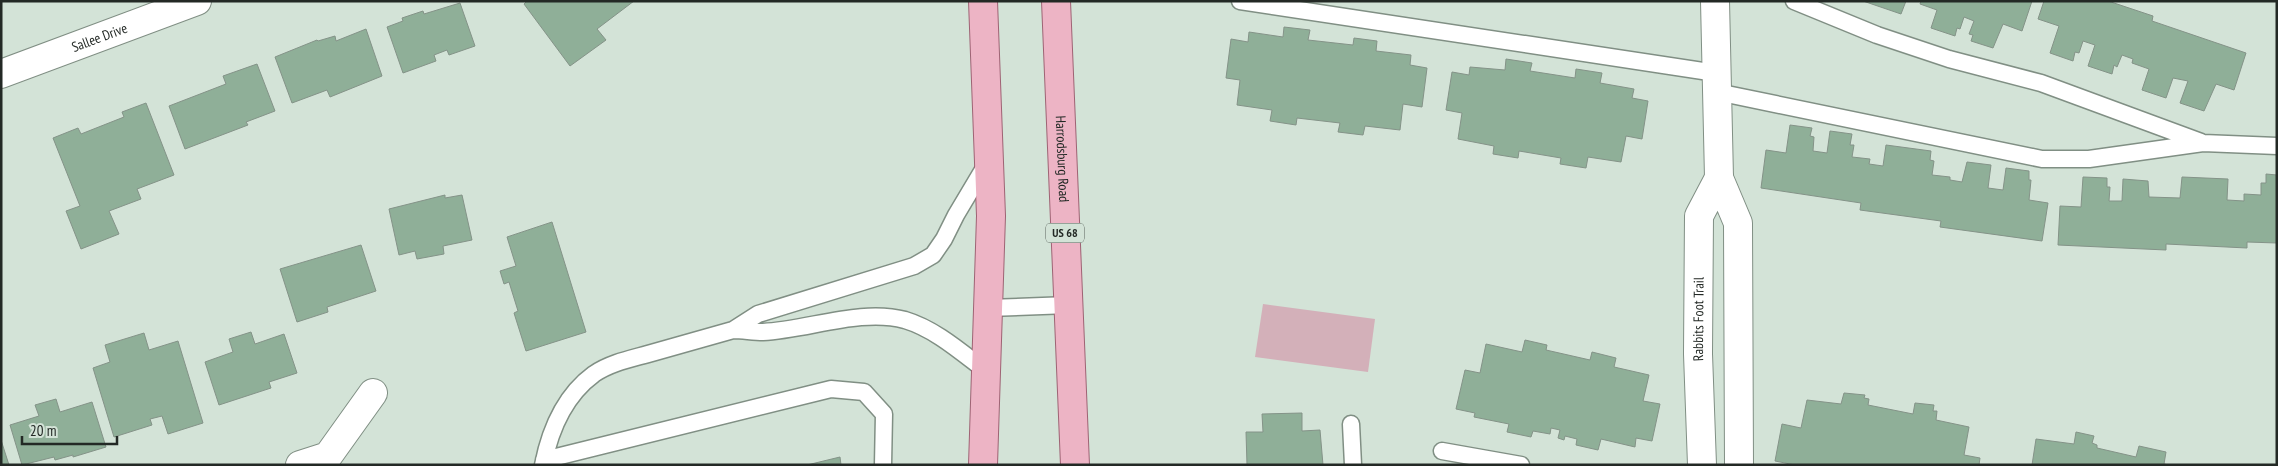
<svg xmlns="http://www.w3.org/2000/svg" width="2278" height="466" viewBox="0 0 2278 466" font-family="'PT Sans Narrow',sans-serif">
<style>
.green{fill:#d3b0b9}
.building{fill:#8faf98;stroke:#849388}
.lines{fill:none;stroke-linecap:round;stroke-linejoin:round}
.service-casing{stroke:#808f84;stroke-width:19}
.minor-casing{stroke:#808f84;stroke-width:30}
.primary-casing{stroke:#9e6374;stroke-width:30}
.service{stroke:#fff;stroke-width:16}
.minor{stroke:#fff;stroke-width:28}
.primary{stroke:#edb4c5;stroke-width:28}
.labels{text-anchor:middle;stroke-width:4.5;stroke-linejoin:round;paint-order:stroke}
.shield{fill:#d3e3d7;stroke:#58615a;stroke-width:1}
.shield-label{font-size:12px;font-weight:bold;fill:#232925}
.street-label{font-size:14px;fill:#232925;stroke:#d3e3d7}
</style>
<rect width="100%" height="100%" fill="#d3e3d7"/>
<path class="green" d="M1263 304 1375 319 1368 372 1255 357Z"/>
<path class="building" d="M527 1H634L597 29 606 40 570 66 524 4Z
M1863 1H1906L1901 14Z
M1921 1H2032L2022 31 2003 24 1993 48 1971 41 1973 35 1969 34 1974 21 1964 17 1960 29 1957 28 1955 36 1931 28 1937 10 1920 4Z
M2044 1H2108L2153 16 2152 21 2246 53 2234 90 2216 84 2204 111 2180 103 2188 81 2173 78 2166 98 2142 90 2149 69 2132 63 2133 59 2122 55 2117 67 2114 65 2112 74 2088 66 2095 45 2083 41 2079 53 2075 52 2073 61 2050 53 2059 26 2038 19Z
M460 3 475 46 449 55 447 50 434 55 436 61 403 73 387 27 403 21 402 18 423 11 424 14Z
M1284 27 1310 30 1308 40 1353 45 1354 38 1377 41 1376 51 1411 55 1410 65 1427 68 1422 107 1403 104 1400 130 1365 126 1363 135 1338 132 1340 123 1297 118 1296 125 1270 121 1272 110 1237 105 1240 80 1226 78 1231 39 1248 42 1249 32 1283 37Z
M366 29 382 76 330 97 327 90 292 103 275 57 317 40 318 41 335 36 336 41Z
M1506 59 1532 63 1530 71 1575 78 1576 69 1602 73 1600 83 1634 89 1632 98 1648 101 1642 139 1626 136 1621 162 1588 157 1586 168 1560 164 1561 158 1519 151 1518 158 1493 154 1494 146 1458 139 1462 113 1446 110 1452 72 1469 75 1470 67 1505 70Z
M257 64 275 111 246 122 248 125 185 149 169 106 226 84 223 76Z
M146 103 174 175 137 189 141 199 109 211 119 234 81 249 66 211 80 206 53 138 78 128 81 134 124 117 122 112Z
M1790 125 1812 128 1810 136 1814 137 1813 151 1827 153 1830 131 1852 134 1850 145H1854L1852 157 1870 159 1869 164 1883 166 1886 145 1931 151 1930 160 1934 161 1932 175 1950 177V180L1962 182 1967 162 1991 165 1988 188 2003 190 2006 168 2029 171V180H2031L2029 200 2048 203 2042 241 1940 227 1941 221 1860 210 1861 203 1761 188 1766 150 1786 153Z
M2266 174 2277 175V243L2247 242V248L2166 244V250L2058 245 2060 206 2081 207 2083 177 2107 178V187H2110L2109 201H2122L2123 179 2148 181 2149 197 2180 198 2182 177 2228 179 2227 200 2244 201V194L2261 195V183H2266Z
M445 195V198L462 195 472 240 443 246 444 254 417 259 415 251 399 255 389 209Z
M552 222 586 332 526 351 514 313 518 311 509 282 504 284 500 271 516 266 507 237Z
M361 245 376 291 327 307 328 312 297 322 280 269Z
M251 332 255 344 284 334 297 373 269 382 271 388 219 405 205 362 233 352 229 339Z
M144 333 149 350 178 341 203 423 168 434 162 416 150 419 152 425 114 437 93 368 110 362 105 345Z
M1525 340 1547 345 1546 350 1590 360 1592 352 1616 358 1614 367 1649 375 1643 401 1660 404 1652 441 1636 438 1635 447 1601 439 1598 450 1576 445 1577 439 1565 436 1564 440 1558 438 1560 430 1551 428 1550 434 1533 431 1531 437 1507 432 1509 424 1474 417 1475 413 1456 409 1465 370 1480 373 1486 344 1522 352Z
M1844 393 1865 395 1864 398 1869 399 1868 405 1913 414 1915 403 1934 405 1933 411H1937L1936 420 1969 427 1964 455 1980 458 1979 465H1795L1775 461 1782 424 1801 428 1807 400 1841 404Z
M56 399 60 412 92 402 106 447 73 457V455L55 460 54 457 22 465 10 425 39 416 35 405Z
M1302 413V431L1320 430 1323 465H1247L1246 432H1263L1262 414Z
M2076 432 2094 436 2092 443 2097 445V448L2136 457 2139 446 2166 452 2164 464 2169 465H2032L2036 439 2074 444Z
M1 440 9 465H1Z
M840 457 841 465H807Z"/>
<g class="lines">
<defs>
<path id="service" d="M1240 1 1716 73
M1794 1 1877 35 1949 59 2041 83 2201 142
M1717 92 2042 159H2089L2203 143 2277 146
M988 308 1069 305
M986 371C961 352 935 329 905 320 861 308 808 330 763 332 753 332 743 330 733 330L758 314 914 266 933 255 944 239 956 215 987 163
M1351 424 1353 465
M1442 451 1521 465
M544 460 831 389 864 392 884 414 883 465
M543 465C550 430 564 396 594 374 610 363 630 359 648 354 676 346 704 338 733 330"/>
<g id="minor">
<path d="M1715 1 1719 178"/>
<path id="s1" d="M1 74 197 1"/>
<path d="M300 465 328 456 373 393"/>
<path id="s2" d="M1702 465 1698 354 1699 216 1719 178 1738 223 1739 465"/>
</g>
<g id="primary">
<path id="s3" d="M1056 1 1075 465"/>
<path d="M983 465 991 216 983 1"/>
</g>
</defs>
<use href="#service" class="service-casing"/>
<use href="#minor" class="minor-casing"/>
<use href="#primary" class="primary-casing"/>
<use href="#service" class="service"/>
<use href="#minor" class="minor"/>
<use href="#primary" class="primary"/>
</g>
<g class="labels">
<rect class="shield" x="1046" y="223.5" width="38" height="19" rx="4"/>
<g class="shield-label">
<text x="1065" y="237">US 68</text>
</g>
<g class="street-label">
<text dy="5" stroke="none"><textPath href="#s1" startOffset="105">Sallee Drive</textPath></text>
<text dy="5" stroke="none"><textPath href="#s3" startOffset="158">Harrodsburg Road</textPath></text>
<text dy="5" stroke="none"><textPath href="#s2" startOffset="146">Rabbits Foot Trail</textPath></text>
</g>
</g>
<rect width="2278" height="466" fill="none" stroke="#232925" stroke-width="5"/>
<path d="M22 436v8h95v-8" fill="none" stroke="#232925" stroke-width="2.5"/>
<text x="30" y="436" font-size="15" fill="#232925" stroke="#d3e3d7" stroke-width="4" paint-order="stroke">20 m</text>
</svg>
